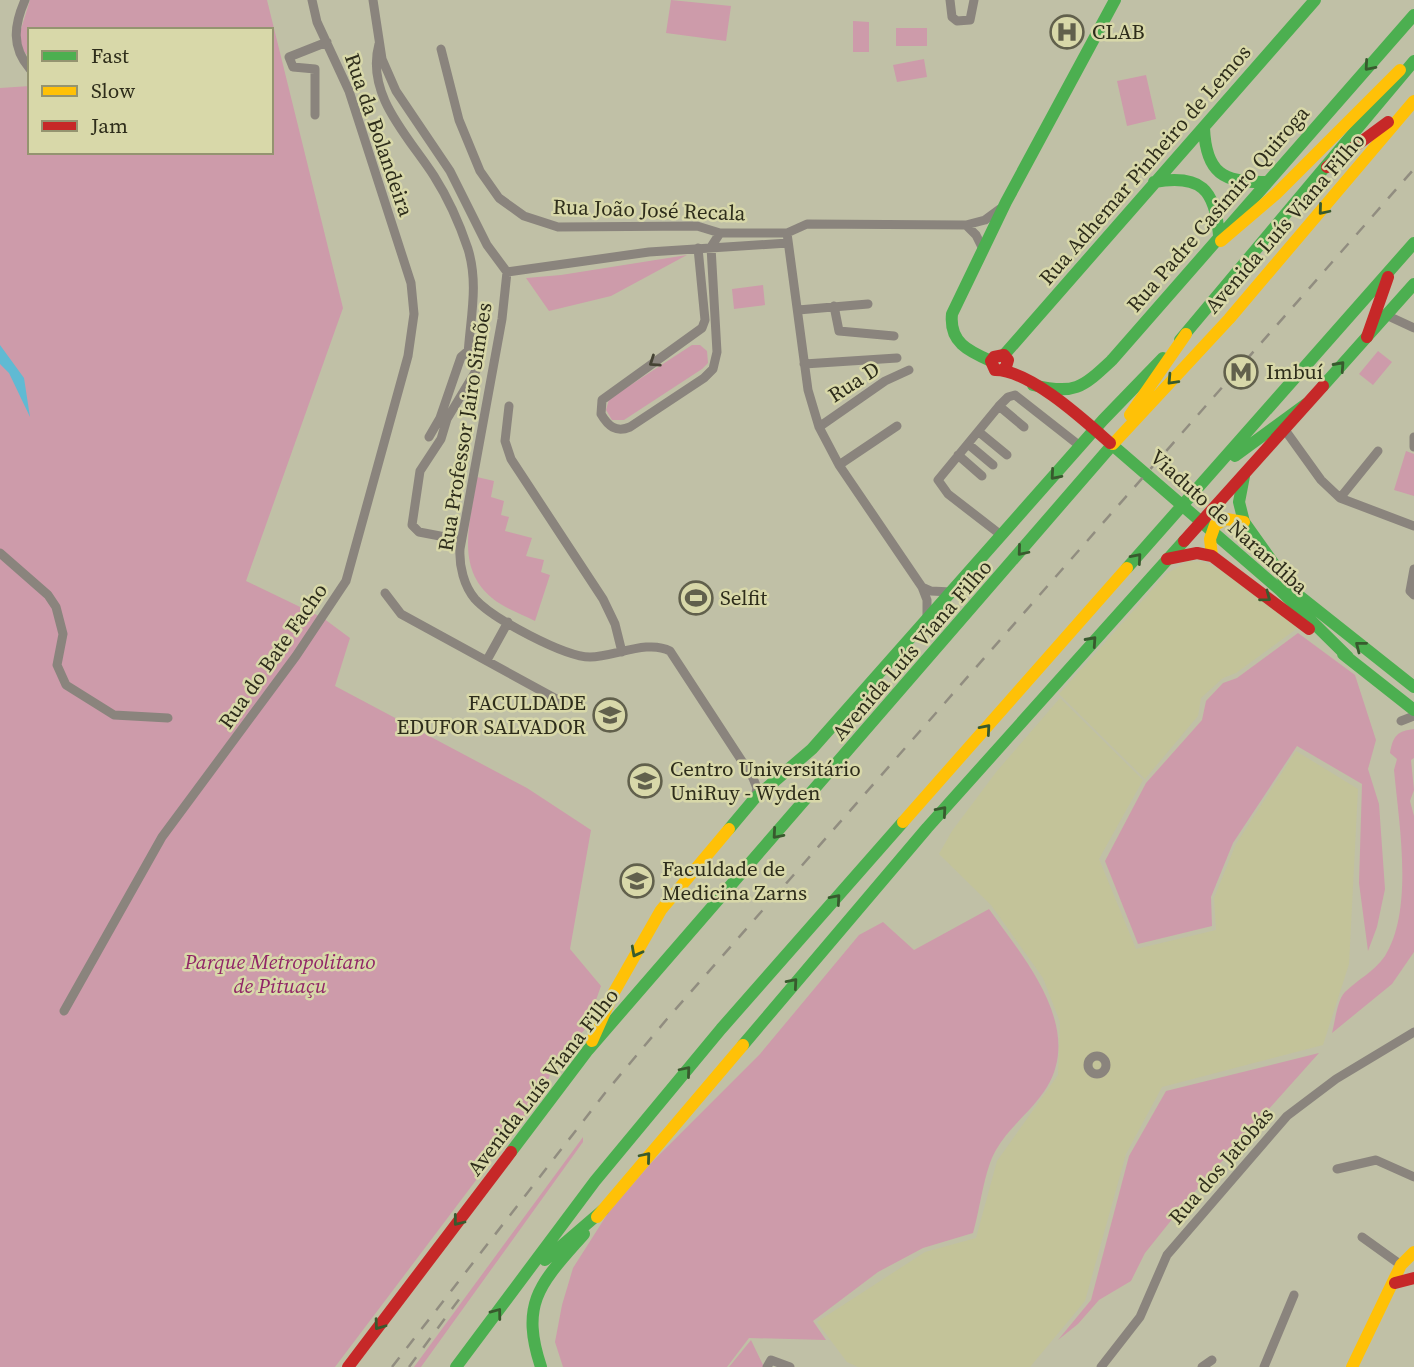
<svg xmlns="http://www.w3.org/2000/svg" width="1414" height="1367" viewBox="0 0 1414 1367" font-family="'Source Serif 4',serif">
<style>
.built{fill:#c3c399}
.green{fill:#cd9baa}
.water{fill:#60bad3}
.lines{fill:none;stroke-linecap:round;stroke-linejoin:round}
.street{stroke:#8a847d;stroke-width:9}
.fast{stroke:#4caf50;stroke-width:12}
.slow{stroke:#ffc107;stroke-width:12}
.jam{stroke:#c62828;stroke-width:12}
.rail{stroke:#918d80;stroke-width:2.5;stroke-dasharray:12 12;stroke-linecap:butt}
.oneway{stroke:#385a2e}
.oneway2{stroke:#454334}
.labels{text-anchor:middle;stroke-width:5;stroke-linejoin:round;paint-order:stroke}
.poi-label{font-size:21px;fill:#2e2d1b;stroke:#d8d8a9;text-anchor:start}
.street-label{font-size:21px;fill:#2e2d1b;stroke:#d8d8a9}
.park-label{font-size:21px;font-style:italic;fill:#912667;stroke:#d8d8a9}
</style>
<rect width="100%" height="100%" fill="#c0c0a6"/>
<path class="built" d="M1188 561 1204 562 1230 574 1299 627 1236 673 1223 678 1201 698 1198 716 1145 779 1059 694 1166 574Z
M1060 698 1143 780 1099 859 1136 949 1216 930 1214 898 1236 844 1296 751 1358 789 1349 964 1323 1045 1162 1087 1126 1154 1085 1301 1030 1367H858L847 1362 817 1322 925 1252 976 1238 997 1161 1058 1075 1060 1022 1043 978 991 905 939 854 952 831 997 771Z"/>
<path class="green" d="M30 0H267L343 308 246 581 323 618 350 638 335 686 527 788 591 830 570 949 601 986 586 1028 553 1066 545 1089 335 1367H0V88L30 86V152H271V30H30V59L17 42Z
M671 0 731 6 726 41 666 33Z
M853 21 869 22V52H853Z
M896 28H927V46H896Z
M924 59 927 77 897 82 893 65Z
M1146 75 1156 119 1127 126 1117 81Z
M687 255 611 296 549 311 526 278 561 275Z
M763 285 765 305 734 309 732 289Z
M692 345H700L707 351 708 363 702 369 624 420H612L606 410 609 399Z
M1378 351 1392 362 1373 385 1359 374Z
M1406 451 1414 454V496L1394 490Z
M477 477 494 481 491 497 504 501 501 515 509 517 505 531 532 538 526 556 544 560 541 572 550 575 535 621C521 614 504 608 492 598 454 567 471 519 477 477Z
M1298 633 1355 675 1376 740 1368 769 1379 804 1385 889 1377 927 1368 951 1359 883 1362 784 1297 746 1233 843 1211 897 1212 926 1138 944 1105 861 1146 783 1202 720 1206 701 1223 683 1237 678Z
M1414 729V758L1411 760 1414 790 1410 801 1414 816V952L1392 984 1332 1033C1335 1022 1337 1000 1345 992 1358 979 1374 972 1385 956 1414 909 1399 824 1394 770L1397 759 1390 753C1393 736 1397 731 1414 729Z
M989 909C1022 956 1084 1026 1047 1087 1033 1110 1009 1127 996 1150 984 1170 980 1210 973 1233L923 1248 878 1272 813 1321 826 1340 749 1338 727 1367H563L555 1342 562 1305 573 1268 608 1213 651 1163 760 1054 859 935 883 922 914 950Z
M1319 1053 1189 1198 1145 1253 1131 1281 1099 1300 1078 1324 1058 1340 1091 1300 1129 1156 1166 1091Z
M583 1137V1142L421 1367H414Z
M751 1340 764 1367H729Z"/>
<path class="water" d="M0 345 24 378 30 417 9 373 0 364Z"/>
<g class="lines">
<path class="street" d="M25 0C14 25 11 47 30 69
M373 0 382 59 396 91 450 171 487 245 507 272
M950 0 952 17 957 21 970 20 974 0
M379 44C365 95 409 137 434 176 448 198 460 225 468 249 479 285 470 319 468 355L477 363V369L447 419 441 439 420 471 412 525 419 532 461 540
M441 49 459 120 480 171 499 198 524 216 558 227 697 226 720 233H787L807 224 966 225 985 220 1000 209
M315 115V69L293 67 289 57 327 42
M966 225 976 235 983 249
M787 233 808 390 819 427 839 465 922 587 927 600V618
M698 248 705 320 702 328 602 400 601 414C608 426 616 433 630 427L704 378 713 369 717 352 711 247 720 233
M507 272 502 319 460 549C459 566 464 586 475 599 493 619 565 657 590 657 614 657 648 639 670 651L753 778 757 788 755 798
M507 272 649 252 788 243
M834 306 839 331 894 336
M798 310 868 304
M1386 315 1414 328
M804 364 897 358
M509 406 505 441 511 459 603 599 615 624 622 652
M999 406 1024 427
M819 427 885 381 909 370
M1285 430 1321 480 1340 498 1414 526
M979 432 1007 455
M429 437 440 418 461 357 468 351
M1414 437V447
M968 444 993 465
M958 455 982 476
M839 465 897 426
M1340 498 1378 451
M1001 535 948 494 938 480 999 406 1008 397 1015 395 1080 446
M0 553 48 595 56 607 63 634 57 665 66 685 114 715 168 718
M1414 569 1410 591 1414 595
M922 587 931 591 951 592
M385 593 401 614 560 701
M487 660 508 622
M1401 721 1414 716
M64 1011 162 837 296 656 346 581 408 356 414 314 411 283 349 91 317 22 312 0
M1088 1065a9 9 0 1 1 18 0a9 9 0 1 1-18 0Z
M1337 1169 1376 1160 1414 1177
M1362 1237 1401 1265
M767 1367 771 1360 790 1367
M1101 1367 1140 1317 1167 1255 1287 1116 1336 1079 1414 1032
M1202 1367 1212 1360
M1264 1367 1294 1295"/>
<path class="fast" d="M1204 128C1206 173 1223 183 1266 182
M1154 182C1201 174 1215 189 1219 235
M1180 340 1414 61
M1004 355 1315 0
M991 361C968 351 949 342 952 314L1006 202 1115 0
M1033 385C1075 395 1082 388 1112 360L1414 15
M1323 386 1414 284
M1110 443 1280 590 1348 657
M1235 456 1306 404
M1244 476 1239 502 1244 522 1293 591 1414 687
M1127 568 1414 243
M1343 654 1414 710
M729 829 755 798 812 749 1103 420 1163 358
M743 1045 927 828 1184 541
M511 1152 588 1050 1113 444
M545 1260 603 1210
M456 1367 595 1181 721 1029 903 822
M541 1367C519 1301 542 1282 584 1234"/>
<path class="slow" d="M1221 241 1276 194 1400 70
M1130 415 1186 334
M1113 444 1229 319 1414 101
M1212 556 1210 539 1215 525 1226 519 1244 522
M903 822 1127 568
M592 1041 613 994 661 910 729 829
M597 1217 743 1045
M1352 1367 1401 1265 1414 1252"/>
<path class="jam" d="M1327 167 1388 122
M1367 337 1388 277
M1005 370 1008 360 1004 355 994 357 991 361 995 370C1030 370 1084 420 1110 443
M1184 541 1323 386
M1167 559 1197 553 1212 556 1309 629
M1395 1283 1414 1278
M348 1367 511 1152"/>
<path class="rail" d="M392 1367 605 1093 667 1019 1414 169
M409 1367 463 1294"/>
</g>
<defs><path id="oneway-chevron" d="M-2-3.5L2.5 0L-2 3.5" fill="none" stroke-width="1.6" stroke-linecap="round" stroke-linejoin="round" transform="scale(1.75)"/></defs>
<g class="oneway">
<use href="#oneway-chevron" transform="translate(1369 66) rotate(131)"/>
<use href="#oneway-chevron" transform="translate(1323 210) rotate(130)"/>
<use href="#oneway-chevron" transform="translate(1340 366) rotate(-48)"/>
<use href="#oneway-chevron" transform="translate(1172 380) rotate(133)"/>
<use href="#oneway-chevron" transform="translate(1055 475) rotate(131)"/>
<use href="#oneway-chevron" transform="translate(1022 551) rotate(130)"/>
<use href="#oneway-chevron" transform="translate(1137 558) rotate(-49)"/>
<use href="#oneway-chevron" transform="translate(1266 597) rotate(37)"/>
<use href="#oneway-chevron" transform="translate(1092 641) rotate(-48)"/>
<use href="#oneway-chevron" transform="translate(1360 646) rotate(-142)"/>
<use href="#oneway-chevron" transform="translate(986 729) rotate(-49)"/>
<use href="#oneway-chevron" transform="translate(942 811) rotate(-49)"/>
<use href="#oneway-chevron" transform="translate(777 834) rotate(131)"/>
<use href="#oneway-chevron" transform="translate(836 899) rotate(-49)"/>
<use href="#oneway-chevron" transform="translate(636 952) rotate(118)"/>
<use href="#oneway-chevron" transform="translate(793 983) rotate(-49)"/>
<use href="#oneway-chevron" transform="translate(686 1071) rotate(-50)"/>
<use href="#oneway-chevron" transform="translate(646 1157) rotate(-50)"/>
<use href="#oneway-chevron" transform="translate(458 1221) rotate(128)"/>
<use href="#oneway-chevron" transform="translate(497 1313) rotate(-53)"/>
<use href="#oneway-chevron" transform="translate(379 1325) rotate(126)"/>
</g>
<use class="oneway2" href="#oneway-chevron" transform="translate(654 362) rotate(146)"/>
<defs>
<symbol id="hospital-ring" viewBox="-11 -11 22 22"><circle r="9.5" fill="#d8d8a9" stroke="#61604c" stroke-width="1.5"/><path d="M-5-5h3v3.5h4V-5h3V5h-3V1.5h-4V5h-3Z" fill="#61604c"/></symbol>
<symbol id="metro-ring" viewBox="-11 -11 22 22"><circle r="9.5" fill="#d8d8a9" stroke="#61604c" stroke-width="1.5"/><path d="M-5.5 5V-5H-3L0 0L3-5H5.5V5H3V-.5L0 4L-3-.5V5Z" fill="#61604c"/></symbol>
<symbol id="stadium-ring" viewBox="-11 -11 22 22"><circle r="9.5" fill="#d8d8a9" stroke="#61604c" stroke-width="1.5"/><path d="M0-5a6.5 5 0 1 0 0 10a6.5 5 0 1 0 0-10ZM-3.5-1.8h7v3.6h-7Z" fill="#61604c"/></symbol>
<symbol id="university-ring" viewBox="-11 -11 22 22"><circle r="9.5" fill="#d8d8a9" stroke="#61604c" stroke-width="1.5"/><path d="M0-5L7-2L0 1L-7-2ZM-4 1L0 2.5L4 1V4Q0 6-4 4Z" fill="#61604c"/></symbol>
</defs>
<g fill-rule="evenodd">
<use href="#hospital-ring" x="1048" y="13" width="38" height="38"/>
<use href="#metro-ring" x="1222" y="353" width="38" height="38"/>
<use href="#stadium-ring" x="677" y="579" width="38" height="38"/>
<use href="#university-ring" x="591" y="696" width="38" height="38"/>
<use href="#university-ring" x="626" y="762" width="38" height="38"/>
<use href="#university-ring" x="618" y="862" width="38" height="38"/>
</g>
<g class="labels">
<g class="poi-label">
<text x="1092" y="39">CLAB</text>
<text x="1266" y="379">Imbuí</text>
<text x="720" y="605">Selfit</text>
<text x="586" y="710" text-anchor="end">FACULDADE<tspan x="586" dy="24">EDUFOR SALVADOR</tspan></text>
<text x="670" y="776">Centro Universitário<tspan x="670" dy="24">UniRuy - Wyden</tspan></text>
<text x="662" y="876">Faculdade de<tspan x="662" dy="24">Medicina Zarns</tspan></text>
</g>
<g class="street-label">
<text transform="translate(379 135) rotate(71)" y="7">Rua da Bolandeira</text>
<text transform="translate(1145 165) rotate(-49)" y="7">Rua Adhemar Pinheiro de Lemos</text>
<text transform="translate(1218 209) rotate(-49)" y="7">Rua Padre Casimiro Quiroga</text>
<text transform="translate(649 210) rotate(2)" y="7">Rua João José Recala</text>
<text transform="translate(1285 223) rotate(-49)" y="7">Avenida Luís Viana Filho</text>
<text transform="translate(854 382) rotate(-33)" y="7">Rua D</text>
<text transform="translate(465 427) rotate(-81)" y="7">Rua Professor Jairo Simões</text>
<text transform="translate(1229 522) rotate(42)" y="7">Viaduto de Narandiba</text>
<text transform="translate(912 650) rotate(-49)" y="7">Avenida Luís Viana Filho</text>
<text transform="translate(273 656) rotate(-55)" y="7">Rua do Bate Facho</text>
<text transform="translate(543 1082) rotate(-52)" y="7">Avenida Luís Viana Filho</text>
<text transform="translate(1221 1166) rotate(-49)" y="7">Rua dos Jatobás</text>
</g>
<g class="park-label">
<text x="280" y="969">Parque Metropolitano<tspan x="280" dy="24">de Pituaçu</tspan></text>
</g>
</g>
<rect x="28" y="28" width="245" height="126" fill="#d8d8a9" stroke="#949470" stroke-width="2"/>
<rect x="42" y="51" width="35" height="10" fill="#4caf50" stroke="#949470" stroke-width="2"/>
<text x="91" y="63" font-size="21" fill="#2e2d1b">Fast</text>
<rect x="42" y="86" width="35" height="10" fill="#ffc107" stroke="#949470" stroke-width="2"/>
<text x="91" y="98" font-size="21" fill="#2e2d1b">Slow</text>
<rect x="42" y="121" width="35" height="10" fill="#c62828" stroke="#949470" stroke-width="2"/>
<text x="91" y="133" font-size="21" fill="#2e2d1b">Jam</text>
</svg>
